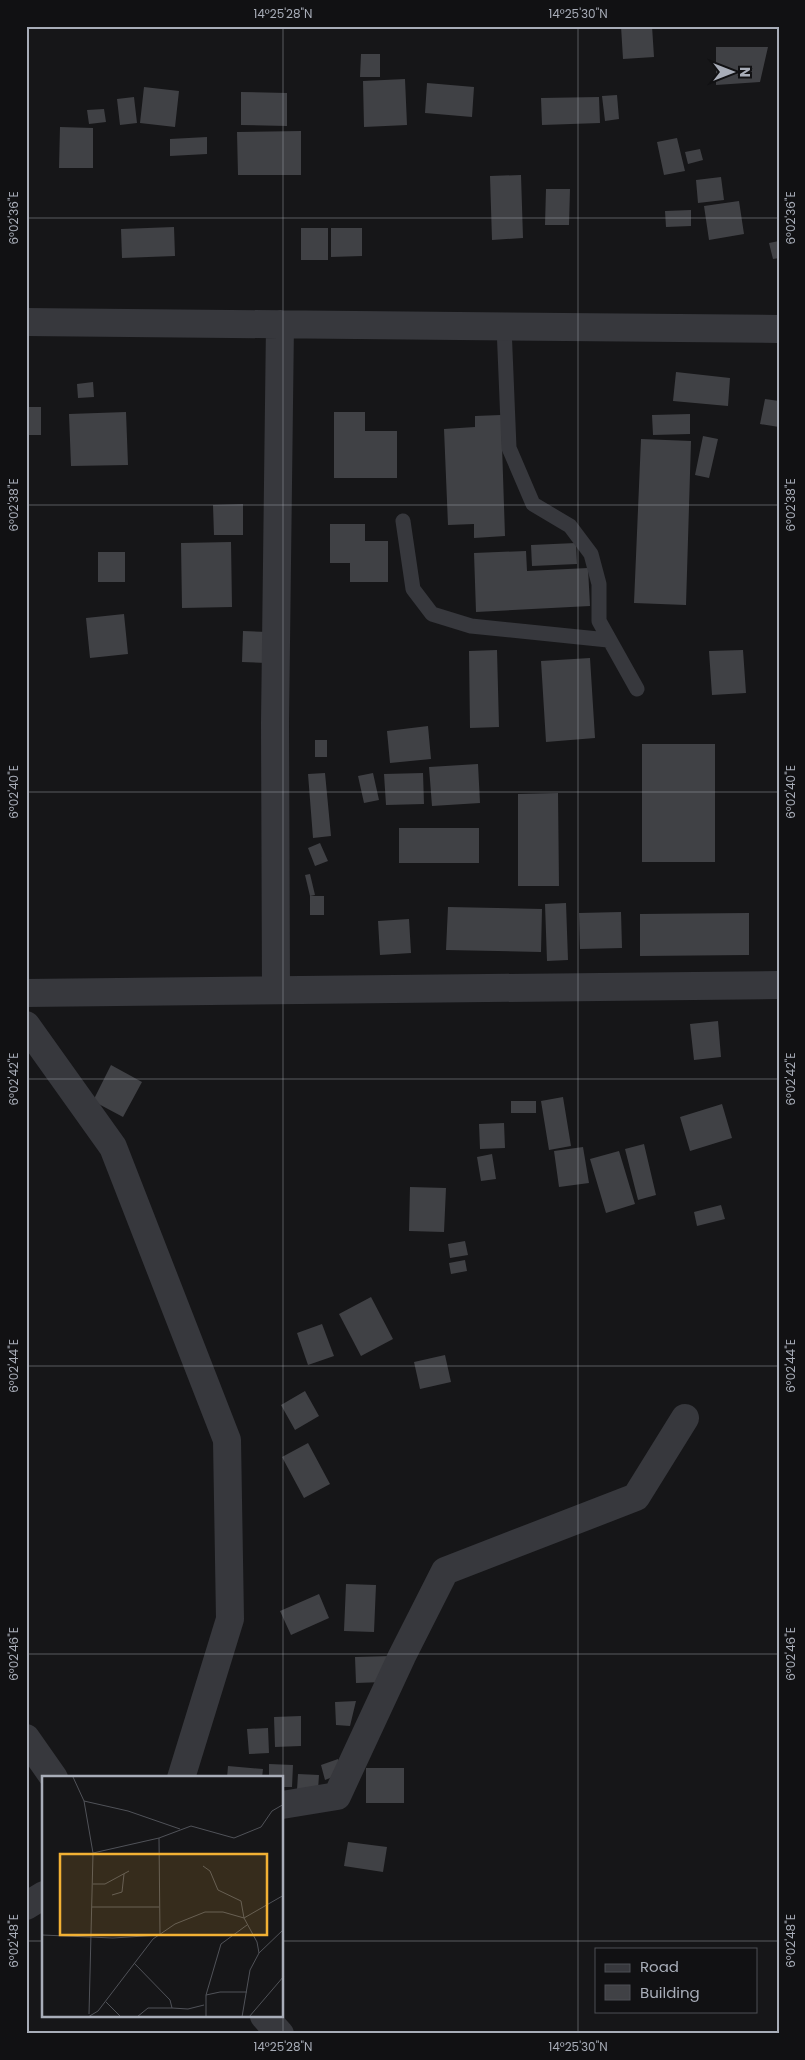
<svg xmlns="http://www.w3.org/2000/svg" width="805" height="2060" viewBox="0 0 805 2060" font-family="Poppins,sans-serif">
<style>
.building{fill:#404145}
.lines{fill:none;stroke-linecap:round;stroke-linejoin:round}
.lane{stroke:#37383d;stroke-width:15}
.street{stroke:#37383d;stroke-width:28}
.ticks{fill:none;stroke:#a8adb8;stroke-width:1;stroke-opacity:0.45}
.inset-road{fill:none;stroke:#505258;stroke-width:1}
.view{fill:#f2b134;fill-opacity:0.15;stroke:#f2b134;stroke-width:2.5}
.inset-edge{fill:none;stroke:#a8adb8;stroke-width:2.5}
.neatline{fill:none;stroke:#a8adb8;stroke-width:2}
.ticks-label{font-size:12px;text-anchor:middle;fill:#a8adb8}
</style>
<rect width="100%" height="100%" fill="#161618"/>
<path class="building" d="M621 26H652L654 57 623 59Z
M716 47H768L760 82 716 85Z
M361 54H380V77H360Z
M405 79 407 125 364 127 363 81Z
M427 83 474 87 472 117 425 113Z
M144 87 179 91 175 127 140 123Z
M241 92 287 93V126L241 125Z
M617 95 619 119 605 121 602 96Z
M134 97 137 123 120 125 117 99Z
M599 97 600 123 542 125 541 98Z
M104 109 106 122 89 124 87 110Z
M60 127 93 128V168H59Z
M301 131V175H238L237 132Z
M207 137V154L170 156V139Z
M677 138 685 171 664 175 657 142Z
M700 149 703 160 688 164 685 152Z
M521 175 523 238 492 240 490 176Z
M721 177 724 200 698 203 696 180Z
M546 189H570L569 225H545Z
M739 201 744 234 709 240 704 206Z
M691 210V226L666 227 665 211Z
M174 227 175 256 122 258 121 229Z
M301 228H328V260H301Z
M331 228H362V256L331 257Z
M779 241V258L773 259 769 243Z
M676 372 730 378 728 406 673 401Z
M93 382 94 397 78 398 77 384Z
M765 399 779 401V427L760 424Z
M26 407H41V435H26Z
M126 412 128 465 71 466 69 414Z
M334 412H365V431H397V478H334Z
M690 414V434L653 435 652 415Z
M501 415 505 536 474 538V524L448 525 444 429 475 427V416Z
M703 436 718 439 709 478 695 475Z
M641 439 691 441 686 605 634 603Z
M243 504V535H214L213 505Z
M330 524H365V541H388V582H350V563H330Z
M231 542 232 607 182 608 181 543Z
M576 543 577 564 532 566 531 545Z
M526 551 527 571 588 568 590 606 476 612 474 553Z
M98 552H125V582H98Z
M124 614 128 654 90 658 86 618Z
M243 631 268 632 267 663 242 662Z
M497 650 499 727 470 728 469 651Z
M743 650 746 693 712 695 709 651Z
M590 658 595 738 546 742 541 661Z
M428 726 431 759 390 763 387 731Z
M315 740H327V757H315Z
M642 744H715V862H642Z
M478 764 480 803 432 806 429 767Z
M325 773 331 836 313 838 308 774Z
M373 773 379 800 364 803 358 776Z
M423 773 424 804 386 805 384 774Z
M558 793 559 886H518V794Z
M399 828H479V863H399Z
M320 843 328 861 315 866 308 848Z
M310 874 315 895 310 896 305 875Z
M310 896H324V915H310Z
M566 903 568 960 547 961 545 904Z
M448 907 542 909 541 952 446 950Z
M621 912 622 948 580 949 579 913Z
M749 913V955L640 956V914Z
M409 919 411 953 380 955 378 921Z
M718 1021 721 1057 694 1060 690 1024Z
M111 1065 142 1082 123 1117 93 1101Z
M563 1097 571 1146 549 1150 541 1101Z
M511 1101H536V1113H511Z
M722 1104 732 1138 690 1151 680 1117Z
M504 1123 505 1148 480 1149 479 1124Z
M644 1144 656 1195 638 1200 625 1149Z
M583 1147 589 1183 559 1187 554 1151Z
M619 1151 635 1204 606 1213 590 1159Z
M492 1154 496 1179 481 1181 477 1157Z
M410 1187 446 1188 444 1232 409 1231Z
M721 1205 725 1219 697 1226 694 1212Z
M465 1241 468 1255 450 1258 448 1244Z
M465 1260 467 1271 451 1274 449 1263Z
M371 1297 393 1339 361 1356 339 1314Z
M322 1324 334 1356 308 1365 297 1333Z
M445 1355 451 1382 420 1389 414 1362Z
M305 1391 319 1416 295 1430 281 1405Z
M308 1443 330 1484 304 1498 282 1457Z
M346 1584 376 1585 374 1632 344 1631Z
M319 1594 329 1618 291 1635 280 1611Z
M392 1656 383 1682 356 1683 355 1657Z
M356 1701 350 1726 336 1725 335 1702Z
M301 1716V1746L275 1747 274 1717Z
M268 1728 269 1753 249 1754 247 1729Z
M338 1759 343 1773 325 1780 321 1765Z
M269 1764 293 1765 292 1787H282V1778H269Z
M228 1766 263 1769 262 1778H227Z
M366 1768H404V1803H366Z
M298 1774 319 1775 318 1790H297Z
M348 1842 387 1847 383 1872 344 1866Z"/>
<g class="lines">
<path class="lane" d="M504 326 509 448 533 504 570 526 591 554 599 584V621L637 689
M403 521 413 589 432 614 471 626 608 640"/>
<path class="street" d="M26 322 779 329
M276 990 275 723 280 324
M26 993 779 985
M26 1025 113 1147 227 1440 230 1619 181 1778
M26 1738 54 1778
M282 1805 337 1796 402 1656 445 1571 636 1497 685 1418
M26 1906 44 1895
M264 2016 280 2034"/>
</g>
<path class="ticks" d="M283 26V2034M578 26V2034M26 218H779M26 505H779M26 792H779M26 1079H779M26 1366H779M26 1654H779M26 1941H44M282 1941H779"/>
<g transform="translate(42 1776)">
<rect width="241" height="241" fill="#161618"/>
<path class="inset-road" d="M31 1 42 25 51 77 47 238M42 25 86 35 138 53M51 77 117 62 149 50 192 62 219 51 230 35 242 28M161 90 168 95 176 114 199 125 202 142 242 119M51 108H63L87 95M70 119 80 116 82 98M50 131H117M0 159 71 162 118 159 117 62M217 177 242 153M92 187 128 224 130 232 146 233 162 229M164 219 178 216H205M64 226 79 241M46 241 56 235 111 163 133 148 163 136H181L202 142 215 166 217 177 208 194 200 241M95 241 106 232H130M164 241V219L179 168 205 149M207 241 242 200"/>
<path class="view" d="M18 78H225V159H18Z"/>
<rect width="241" height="241" class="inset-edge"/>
</g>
<rect width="805" height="2060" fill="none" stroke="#111113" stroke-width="55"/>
<rect x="595" y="1948" width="162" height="65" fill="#111113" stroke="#4d4f55"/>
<rect x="605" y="1964" width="25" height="8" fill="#37383d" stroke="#4d4f55"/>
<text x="640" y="1972" font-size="15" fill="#a8adb8">Road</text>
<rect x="605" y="1985" width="25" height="15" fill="#404145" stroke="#4d4f55"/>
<text x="640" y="1998" font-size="15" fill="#a8adb8">Building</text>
<g transform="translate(732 72) rotate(90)" stroke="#111113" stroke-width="4" paint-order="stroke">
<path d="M0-4L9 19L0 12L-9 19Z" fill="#a8adb8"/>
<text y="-8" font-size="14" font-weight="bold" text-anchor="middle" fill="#a8adb8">N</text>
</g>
<rect x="28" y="28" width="750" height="2004" class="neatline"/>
<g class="ticks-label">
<text x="283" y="18">14°25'28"N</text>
<text x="578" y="18">14°25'30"N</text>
<text transform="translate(791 218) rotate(-90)" y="4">6°02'36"E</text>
<text transform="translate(14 218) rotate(-90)" y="4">6°02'36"E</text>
<text transform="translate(14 505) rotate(-90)" y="4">6°02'38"E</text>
<text transform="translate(791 505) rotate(-90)" y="4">6°02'38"E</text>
<text transform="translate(791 792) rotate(-90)" y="4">6°02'40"E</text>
<text transform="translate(14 792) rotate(-90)" y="4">6°02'40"E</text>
<text transform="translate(791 1079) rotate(-90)" y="4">6°02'42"E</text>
<text transform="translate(14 1079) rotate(-90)" y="4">6°02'42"E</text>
<text transform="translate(791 1366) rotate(-90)" y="4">6°02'44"E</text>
<text transform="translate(14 1366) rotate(-90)" y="4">6°02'44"E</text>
<text transform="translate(14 1654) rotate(-90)" y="4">6°02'46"E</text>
<text transform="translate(791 1654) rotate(-90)" y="4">6°02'46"E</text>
<text transform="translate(14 1941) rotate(-90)" y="4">6°02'48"E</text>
<text transform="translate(791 1941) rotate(-90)" y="4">6°02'48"E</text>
<text x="283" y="2051">14°25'28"N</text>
<text x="578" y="2051">14°25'30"N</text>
</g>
</svg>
